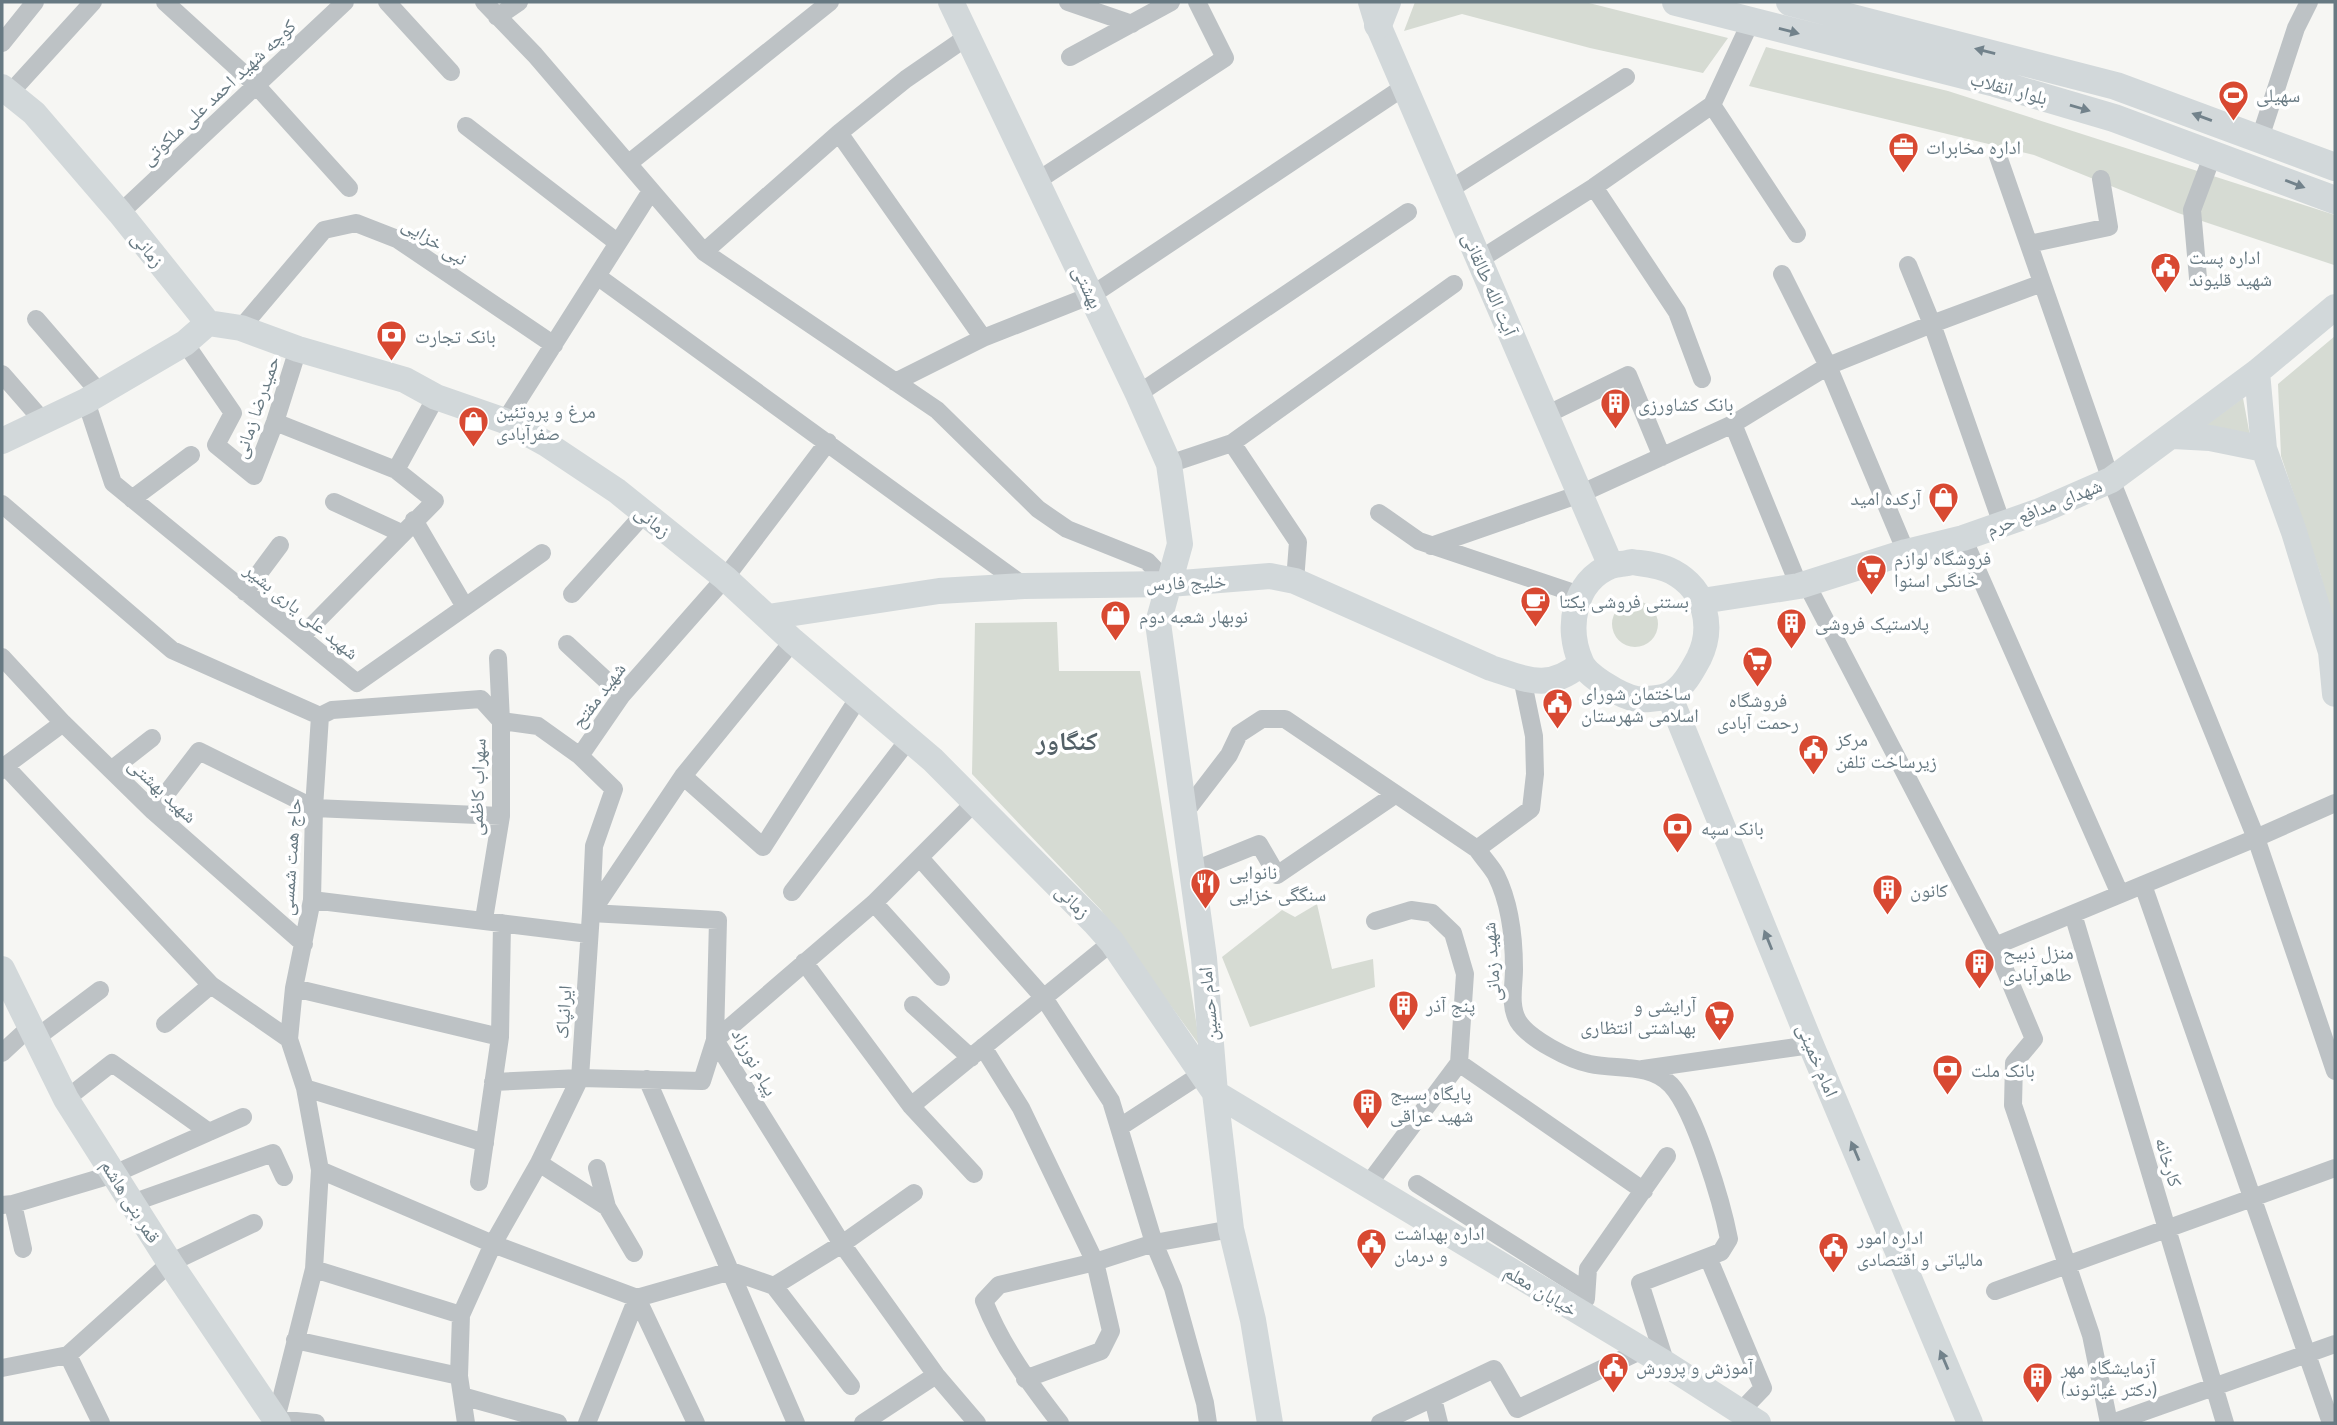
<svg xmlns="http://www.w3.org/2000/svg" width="2337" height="1425" viewBox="0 0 2337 1425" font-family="Lato,'Noto Naskh Arabic',sans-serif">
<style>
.green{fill:#d6dbd3}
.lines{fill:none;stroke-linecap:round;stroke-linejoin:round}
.street{stroke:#bdc2c5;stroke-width:18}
.secondary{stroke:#d2d8da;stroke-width:26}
.primary{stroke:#d2d8da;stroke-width:28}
.oneway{fill:#72828b}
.labels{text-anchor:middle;stroke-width:7;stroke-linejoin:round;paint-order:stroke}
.street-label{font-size:19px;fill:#677982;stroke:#fff}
.poi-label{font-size:19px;fill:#677982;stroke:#fff;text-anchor:start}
.district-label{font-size:26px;font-weight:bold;fill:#546168;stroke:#fff}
</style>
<rect width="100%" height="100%" fill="#f6f6f3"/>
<path class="green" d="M1415 2H1585L1728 38 1703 73 1590 48 1462 14 1404 31Z
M1766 47 1948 91 2335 215 2334 265 2178 213 2034 155 1749 86Z
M2335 336V631L2320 573 2281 456 2278 384Z
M2243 398 2250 436 2202 428Z
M1612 624a23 23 0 1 1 46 0a23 23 0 1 1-46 0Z
M1057 622 1059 671H1140L1200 1046 1101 910 972 774 975 623Z
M1317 904 1332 969 1373 959 1375 987 1250 1027 1222 957 1282 910 1295 917Z"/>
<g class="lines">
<path class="street" d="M165 2 255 84 349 188
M387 2 451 72
M484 2 535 55 704 252 937 410 1038 509 1067 529 1147 561 1169 584
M1068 2 1132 24
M497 17 519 2
M2 43 35 2
M1070 57 1171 2
M10 93 93 2
M1712 105 1797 234
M466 126 618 243
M839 133 983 338
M2260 138 2296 28 2309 2
M1998 156 2111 480 2256 838 2335 1071
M629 163 830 2
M1037 181 1225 58 1197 2
M1594 187 1677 312 1702 379
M1449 190 1626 77
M120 213 345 2
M2029 244 2109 227 2101 179
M704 252 839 133 906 79 967 37
M1479 260 1594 187 1712 105 1751 21
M1908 265 1932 324 2002 524
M1782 274 1828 366 1906 552
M597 276 1024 586
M2198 278 2192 210 2213 154
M36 319 99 392
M241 328 324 230 356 223 397 239 554 345
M185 343 233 413 216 445 254 476 275 422 298 349
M2 374 43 421
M895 382 983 338 1092 295 1404 87
M1138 394 1408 212
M86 401 113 483 357 683 542 553
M1546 415 1628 375 1662 457
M505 421 651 191
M275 422 396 470
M1733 424 1799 586
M1232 443 1298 542 1295 581
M1169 464 1232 443 1454 284
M132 499 191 455
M334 502 401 533
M2 504 172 650 320 716 314 808 312 900 294 988 289 1039 305 1088 320 1170 314 1269 276 1419 316 1423
M1379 513 1419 541 1580 595
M414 520 465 607
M1963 538 2120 894
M1431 546 1580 494 1733 424 1828 366 1932 324 2042 283
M1806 583 1995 946 2034 1039 2014 1063 2013 1105 2091 1335 2109 1423
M245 592 280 545
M572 594 644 514
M301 637 435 501 396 470 436 397
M567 644 622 695
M2 657 63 723 153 811 304 944
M498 658 501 721 538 726 580 756 622 695 725 578 828 442
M320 716 332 710 481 699 501 721V816L484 919
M580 756 614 789 594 846 591 913 718 920 715 1040 842 1244 936 1375 977 1423
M5 766 63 723
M2 770 5 766 211 985 289 1039
M111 770 152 738
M683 776 763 847 859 697
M153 811 199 751 314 808 501 816
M1183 815 1229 755 1239 734 1262 719H1285L1477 849C1483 858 1491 866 1496 875 1510 903 1514 938 1514 969 1514 986 1509 1005 1518 1021 1529 1039 1570 1060 1590 1064 1617 1070 1650 1063 1671 1085 1695 1111 1722 1203 1729 1239L1721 1252 1640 1283 1666 1364
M1477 849 1531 809 1535 774 1534 736 1522 678
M920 858 1044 998 1111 1101 1154 1243 1173 1288 1205 1403 1208 1423
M1192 871 1259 844 1277 875 1396 794
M2143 885 2331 1423
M792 892 909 739
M312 900 589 934
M874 903 941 977
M2073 914 2225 1423
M1995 946 2256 838 2335 803
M804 962 911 1106 974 1174
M294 988 500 1037
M913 1005 971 1058
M165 1024 211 985
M36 1038 100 990
M983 1047 1021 1108 1095 1262 1111 1331 1101 1351 1025 1379
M2 1053 30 1027
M1459 1063 1644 1191
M1643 1069 1811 1045
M647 1079 796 1423
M493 1082 580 1078 702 1081 715 1040 874 903 975 802
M305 1088 485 1143
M66 1099 112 1063 209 1132
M911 1106 1112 942
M1120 1127 1203 1073
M539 1163 607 1207
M597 1168 607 1207 634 1253
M320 1170 493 1244 637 1298 696 1423
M479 1182 500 1037 502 923
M1417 1184 1586 1291
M1367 1186 1459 1063 1465 974 1453 933 1432 913 1411 910 1375 921
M132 1203 273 1153 284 1177
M13 1204 23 1249
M2 1205 13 1204 114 1174 243 1117
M1708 1257 1763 1388 1740 1412
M314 1269 461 1315
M774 1286 851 1386
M1995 1291 2335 1168
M1586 1299 1588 1269 1667 1156
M295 1340 459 1376
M68 1355 101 1423
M2 1368 68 1355 170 1263 254 1223
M462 1396 558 1423
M1433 1399 1439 1423
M466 1423 459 1376 461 1315 493 1244 539 1163 580 1078 591 913 683 776 793 641
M587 1423 637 1298 731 1271 774 1286 842 1244 914 1193
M863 1423 936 1375
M1060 1423C1030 1384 1002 1347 984 1301L999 1285 1095 1262 1154 1243 1231 1229
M1380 1423 1494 1369 1517 1409 1642 1350
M2112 1423 2335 1344"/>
<path class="secondary" d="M951 2 1138 394 1169 464 1180 544 1158 623 1204 958 1215 1093 1231 1229 1253 1320 1270 1423
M1371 2 1378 25 1611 566
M2 87 34 113 120 213 208 323 241 328 298 349 405 380 436 397 505 421 545 443 617 491 725 578 793 641 933 760 1095 923 1112 942 1215 1093 1666 1364 1758 1423
M2257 372 2264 449 2294 532 2331 652 2335 694
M2173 436 2210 438 2264 449
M2 441 86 401 185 343 208 323
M1632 562C1645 564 1661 565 1673 572 1706 590 1714 627 1699 658 1692 671 1683 688 1669 695 1663 698 1644 700 1637 699 1622 697 1587 676 1581 662 1566 629 1573 581 1611 566 1617 564 1625 564 1632 562Z
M1702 601 1799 586 1906 552 1963 538 2040 511 2111 480 2257 372 2335 307
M768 617 939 591 1024 586 1169 584 1270 576 1295 581 1491 668C1528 680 1548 691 1581 664
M1669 695 1811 1045 1970 1423
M2 969 66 1099 170 1263 278 1423"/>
<path class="primary" d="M1676 2 1995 83 2114 118 2335 200
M1790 2 2116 86 2335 167
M1378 25 1387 2"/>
</g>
<defs><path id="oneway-solid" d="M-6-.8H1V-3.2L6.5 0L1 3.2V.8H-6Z" transform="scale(1.75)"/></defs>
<g class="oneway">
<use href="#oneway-solid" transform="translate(1789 31) rotate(15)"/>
<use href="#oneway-solid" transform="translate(1985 51) rotate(-166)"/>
<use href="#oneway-solid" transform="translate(2080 108) rotate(16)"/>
<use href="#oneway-solid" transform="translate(2202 117) rotate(-160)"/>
<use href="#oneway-solid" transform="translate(2295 184) rotate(21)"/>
<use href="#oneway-solid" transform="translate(1768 940) rotate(-112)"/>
<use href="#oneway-solid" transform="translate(1855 1151) rotate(-113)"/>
<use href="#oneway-solid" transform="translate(1944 1360) rotate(-113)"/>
</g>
<defs>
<symbol id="stadium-pin" viewBox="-11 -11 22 30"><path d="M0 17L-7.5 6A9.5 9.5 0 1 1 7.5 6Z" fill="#d84932" stroke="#fff"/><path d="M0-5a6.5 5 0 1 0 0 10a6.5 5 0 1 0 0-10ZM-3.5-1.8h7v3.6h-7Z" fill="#fff"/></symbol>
<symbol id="office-pin" viewBox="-11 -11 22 30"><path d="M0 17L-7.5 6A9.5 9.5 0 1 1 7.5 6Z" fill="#d84932" stroke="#fff"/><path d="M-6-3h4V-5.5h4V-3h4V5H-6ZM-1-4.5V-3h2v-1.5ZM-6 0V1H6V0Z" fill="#fff"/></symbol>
<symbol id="civic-pin" viewBox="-11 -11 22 30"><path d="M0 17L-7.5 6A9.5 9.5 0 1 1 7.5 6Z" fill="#d84932" stroke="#fff"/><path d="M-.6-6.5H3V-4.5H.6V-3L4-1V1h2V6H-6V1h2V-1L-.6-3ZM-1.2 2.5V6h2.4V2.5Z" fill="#fff"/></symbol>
<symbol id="bank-pin" viewBox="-11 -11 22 30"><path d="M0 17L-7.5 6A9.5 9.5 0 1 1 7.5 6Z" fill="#d84932" stroke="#fff"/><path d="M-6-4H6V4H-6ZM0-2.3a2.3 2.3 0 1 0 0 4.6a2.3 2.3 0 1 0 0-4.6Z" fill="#fff"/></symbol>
<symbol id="building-pin" viewBox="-11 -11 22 30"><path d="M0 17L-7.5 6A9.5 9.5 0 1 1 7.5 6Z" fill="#d84932" stroke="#fff"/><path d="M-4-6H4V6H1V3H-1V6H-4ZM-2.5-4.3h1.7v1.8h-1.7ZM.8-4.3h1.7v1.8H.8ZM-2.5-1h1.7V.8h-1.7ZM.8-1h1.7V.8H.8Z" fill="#fff"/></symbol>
<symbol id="shop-pin" viewBox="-11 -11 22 30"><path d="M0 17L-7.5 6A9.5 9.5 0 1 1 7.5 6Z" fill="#d84932" stroke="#fff"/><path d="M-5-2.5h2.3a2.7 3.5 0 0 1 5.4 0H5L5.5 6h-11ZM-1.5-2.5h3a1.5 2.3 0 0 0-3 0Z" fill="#fff"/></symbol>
<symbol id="supermarket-pin" viewBox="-11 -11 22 30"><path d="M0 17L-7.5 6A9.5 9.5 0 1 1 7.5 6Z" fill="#d84932" stroke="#fff"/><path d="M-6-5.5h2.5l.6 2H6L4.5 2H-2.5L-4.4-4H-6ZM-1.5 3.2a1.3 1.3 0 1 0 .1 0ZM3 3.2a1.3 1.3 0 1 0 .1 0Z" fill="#fff"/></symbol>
<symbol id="cafe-pin" viewBox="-11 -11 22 30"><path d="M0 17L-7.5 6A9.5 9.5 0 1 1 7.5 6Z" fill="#d84932" stroke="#fff"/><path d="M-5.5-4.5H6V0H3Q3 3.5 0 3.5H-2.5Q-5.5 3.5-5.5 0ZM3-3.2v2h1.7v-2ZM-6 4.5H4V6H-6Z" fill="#fff"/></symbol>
<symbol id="restaurant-pin" viewBox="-11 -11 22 30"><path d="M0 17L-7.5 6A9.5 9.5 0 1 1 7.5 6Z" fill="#d84932" stroke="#fff"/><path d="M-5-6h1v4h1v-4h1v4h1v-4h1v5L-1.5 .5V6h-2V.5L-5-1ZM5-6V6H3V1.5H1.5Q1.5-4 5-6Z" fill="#fff"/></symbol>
</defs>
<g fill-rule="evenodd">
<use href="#stadium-pin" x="2216" y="78" width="35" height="47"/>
<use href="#office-pin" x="1886" y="130" width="35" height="47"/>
<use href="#civic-pin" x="2148" y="250" width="35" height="47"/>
<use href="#bank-pin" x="374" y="318" width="35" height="47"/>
<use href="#building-pin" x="1598" y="386" width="35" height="47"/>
<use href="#shop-pin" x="456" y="404" width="35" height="47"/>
<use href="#shop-pin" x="1926" y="480" width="35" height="47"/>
<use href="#supermarket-pin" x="1854" y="552" width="35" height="47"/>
<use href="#cafe-pin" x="1518" y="584" width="35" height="47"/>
<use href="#shop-pin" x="1098" y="598" width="35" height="47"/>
<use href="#building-pin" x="1774" y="606" width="35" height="47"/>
<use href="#supermarket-pin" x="1740" y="644" width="35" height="47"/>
<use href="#civic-pin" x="1540" y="686" width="35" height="47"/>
<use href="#civic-pin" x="1796" y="732" width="35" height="47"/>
<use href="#bank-pin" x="1660" y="810" width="35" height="47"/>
<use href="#restaurant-pin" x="1188" y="866" width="35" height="47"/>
<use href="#building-pin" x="1870" y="872" width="35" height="47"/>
<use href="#building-pin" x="1962" y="946" width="35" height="47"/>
<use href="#building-pin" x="1386" y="988" width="35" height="47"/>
<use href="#supermarket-pin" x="1702" y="998" width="35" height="47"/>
<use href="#bank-pin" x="1930" y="1052" width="35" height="47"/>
<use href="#building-pin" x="1350" y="1086" width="35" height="47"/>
<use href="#civic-pin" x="1354" y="1226" width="35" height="47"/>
<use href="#civic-pin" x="1816" y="1230" width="35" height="47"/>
<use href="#civic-pin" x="1596" y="1350" width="35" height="47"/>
<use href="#building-pin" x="2020" y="1360" width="35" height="47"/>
</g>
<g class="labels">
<g class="street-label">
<text transform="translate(2009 88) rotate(15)" y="7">بلوار انقلاب</text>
<text transform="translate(218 92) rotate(-43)" y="7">کوچه شهید احمد علی ملکوتی</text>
<text transform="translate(435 241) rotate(32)" y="7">نبی خزایی</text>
<text transform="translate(148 249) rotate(51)" y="7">زمانی</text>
<text transform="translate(1490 284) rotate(67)" y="7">آیت الله طالقانی</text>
<text transform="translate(1088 287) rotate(65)" y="7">بهشتی</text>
<text transform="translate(256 407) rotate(-71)" y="7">حمیدرضا زمانی</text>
<text transform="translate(2044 507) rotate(-22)" y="7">شهدای مدافع حرم</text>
<text transform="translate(653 521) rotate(39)" y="7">زمانی</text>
<text transform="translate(1186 582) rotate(-2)" y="7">خلیج فارس</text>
<text transform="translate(302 611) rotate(39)" y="7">شهید علی یاری بشیر</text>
<text transform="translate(598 695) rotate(-53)" y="7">شهید مفتح</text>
<text transform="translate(477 787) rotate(-88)" y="7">سهراب کاظمی</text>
<text transform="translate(163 790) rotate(43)" y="7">شهید بهشتی</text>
<text transform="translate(290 857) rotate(-86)" y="7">حاج همت شمسی</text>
<text transform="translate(1073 901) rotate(45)" y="7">زمانی</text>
<text transform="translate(1491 962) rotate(-94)" y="7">شهید زمانی</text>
<text transform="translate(1208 1004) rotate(-95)" y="7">امام حسین</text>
<text transform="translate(563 1012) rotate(-86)" y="7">ایرانپاک</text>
<text transform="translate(1818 1060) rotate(67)" y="7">امام خمینی</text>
<text transform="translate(755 1062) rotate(61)" y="7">پیام نورزاد</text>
<text transform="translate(2169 1162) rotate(73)" y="7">کارخانه</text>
<text transform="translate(131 1201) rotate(58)" y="7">قمر بنی هاشم</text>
<text transform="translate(1541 1290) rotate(31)" y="7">خیابان معلم</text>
</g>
<g class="poi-label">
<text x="2256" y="102">سهیلی</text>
<text x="1926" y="154">اداره مخابرات</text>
<text x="2189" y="264">اداره پست<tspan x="2189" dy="22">شهید قلیوند</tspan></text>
<text x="415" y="343">بانک تجارت</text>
<text x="1638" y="411">بانک کشاورزی</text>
<text x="496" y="418">مرغ و پروتئین<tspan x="496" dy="22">صفرآبادی</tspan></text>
<text x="1921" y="505" text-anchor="end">آرکده امید</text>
<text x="1894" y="565">فروشگاه لوازم<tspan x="1894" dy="22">خانگی اسنوا</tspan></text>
<text x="1559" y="608">بستنی فروشی یکتا</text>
<text x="1139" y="623">نوبهار شعبه دوم</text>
<text x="1815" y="630">پلاستیک فروشی</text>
<text x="1581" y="700">ساختمان شورای<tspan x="1581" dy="22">اسلامی شهرستان</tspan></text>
<text x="1758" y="707" text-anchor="middle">فروشگاه<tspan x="1758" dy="22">رحمت آبادی</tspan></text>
<text x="1836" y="746">مرکز<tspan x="1836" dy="22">زیرساخت تلفن</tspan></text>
<text x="1701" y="835">بانک سپه</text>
<text x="1229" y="879">نانوایی<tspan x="1229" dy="22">سنگگی خزایی</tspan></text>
<text x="1910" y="897">کانون</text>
<text x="2003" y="959">منزل ذبیح<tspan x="2003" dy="22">طاهرآبادی</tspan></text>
<text x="1426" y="1012">پنج آذر</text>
<text x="1696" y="1012" text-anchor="end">آرایشی و<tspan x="1696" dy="22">بهداشتی انتظاری</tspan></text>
<text x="1971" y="1077">بانک ملت</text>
<text x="1390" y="1100">پایگاه بسیج<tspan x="1390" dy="22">شهید عراقی</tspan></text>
<text x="1394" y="1240">اداره بهداشت<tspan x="1394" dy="22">و درمان</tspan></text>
<text x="1857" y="1244">اداره امور<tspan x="1857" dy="22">مالیاتی و اقتصادی</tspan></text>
<text x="1636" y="1374">آموزش و پرورش</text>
<text x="2061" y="1374">آزمایشگاه مهر<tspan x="2061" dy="22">(دکتر غیاثوند)</tspan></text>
</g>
<g class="district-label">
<text x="1067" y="750">کنگاور</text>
</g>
</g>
<rect width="2337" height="1425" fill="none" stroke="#677982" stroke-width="7"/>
</svg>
